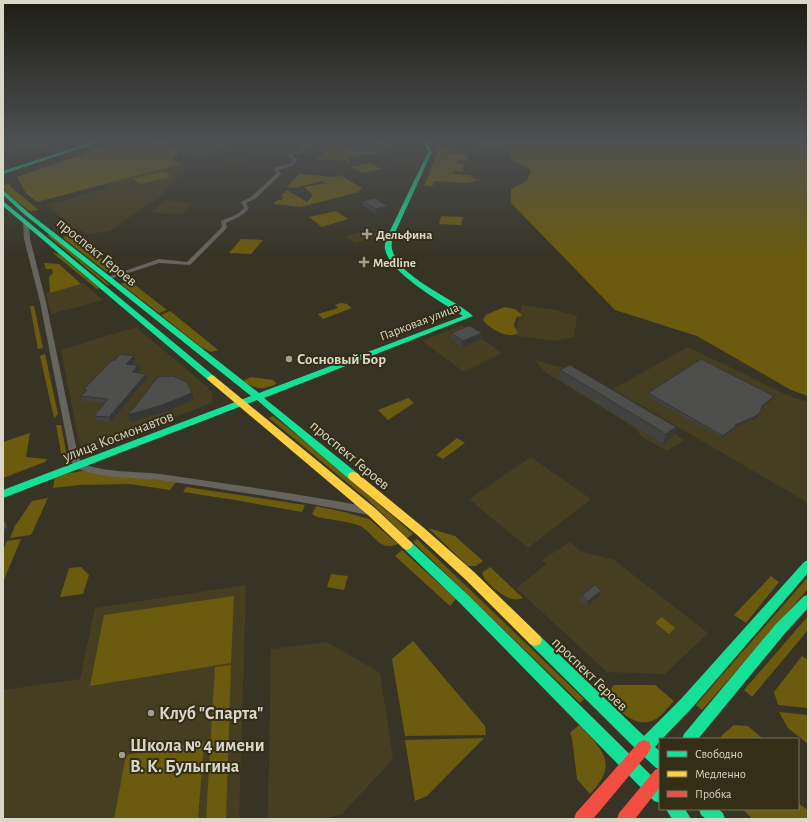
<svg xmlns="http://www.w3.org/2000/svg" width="811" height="822" viewBox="0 0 811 822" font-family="'Alegreya Sans',sans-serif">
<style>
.built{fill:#463e21}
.green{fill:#6a5b0e}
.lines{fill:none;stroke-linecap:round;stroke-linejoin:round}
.street{fill:#65645e;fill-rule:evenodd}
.fast{fill:#16e098;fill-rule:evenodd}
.slow{fill:#ffcf43;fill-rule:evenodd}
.jam{fill:#f24e42;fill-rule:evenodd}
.wall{fill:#424240}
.shaded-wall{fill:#363634}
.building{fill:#4d4d4b;stroke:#363634}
.poi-dot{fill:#a19e90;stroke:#332e15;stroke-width:1.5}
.labels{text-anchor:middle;stroke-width:4;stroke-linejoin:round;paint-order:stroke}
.far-poi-label{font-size:13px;font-weight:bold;fill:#dad7c9;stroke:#332e15;text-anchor:start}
.far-street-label{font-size:13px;fill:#dad7c9;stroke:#332e15}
.street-label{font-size:15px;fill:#dad7c9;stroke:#332e15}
.poi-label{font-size:15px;font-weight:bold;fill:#dad7c9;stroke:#332e15;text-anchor:start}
.near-poi-label{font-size:18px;font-weight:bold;fill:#dad7c9;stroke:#332e15;text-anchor:start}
</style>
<rect width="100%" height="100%" fill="#373426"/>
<path class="built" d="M31 141H66L3 155V147Z
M180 141H235L216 156 211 155 204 158 182 157Z
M241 155 247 158 242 163 229 165 220 159Z
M410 155 419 157 415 163H400L394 160 395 158Z
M181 164 186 171 166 189 158 199 141 209 110 231 86 234 78 228 75 229 46 205 108 188 103 184Z
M165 200 194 203 181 214 150 212Z
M369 230 380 236 356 243 345 236Z
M83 283 103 300 51 314 46 293Z
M522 305 556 310 577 316 574 337 554 341 514 335Z
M462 325 502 353 464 372 422 341Z
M136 327 212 391V403L81 452 61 350Z
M688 347 787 395 808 402V503L613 389Z
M535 360 575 371 684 440 667 451 642 437 635 428 545 372Z
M531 457 591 499 528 548 469 499Z
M570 542 580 551 614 560 708 633 665 674 607 672 516 588 546 564 542 560Z
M246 585 239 819H3V690L80 679 95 608Z
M327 642 380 673 393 759 342 814 321 819H268L271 649Z"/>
<path class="green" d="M135 141H173V146L161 144 177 149 179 154 175 155 172 160 181 164 37 202 26 193 17 177 109 145 159 144Z
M370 141H380L391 146 381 149 384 151 367 155 361 154 359 156 349 158 351 164 348 163 349 162 348 161 315 159 317 157 348 158 321 156C325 152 328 151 331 148L330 146 332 145 355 147 354 149 362 152 383 148Z
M486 141H808V396L791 390 697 336 615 310 511 203V189L527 181 531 170 511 159V151L477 145 478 143Z
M438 148H452V150H446V154H469L465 158 468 159 467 161 458 160 456 163 465 164 462 169 464 170 463 172 454 171 453 174 470 175 474 178 472 179 480 180 467 183 435 181 432 186 441 187 424 186 437 154Z
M371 163 381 169 363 173 351 167Z
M162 171 172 176 141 184 132 179Z
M299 174 333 177 340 175 362 188 358 192H359L301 207 274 204 277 200H281L284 197 281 196 287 190 307 202 313 195 304 187 325 183 331 186 323 181 295 188 287 187Z
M9 184 13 189 39 210 30 211C22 205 6 195 3 185Z
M336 211 348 219 322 227 309 217Z
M441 216 463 217 461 225 439 224Z
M50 234 110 285H107L47 235Z
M70 234 119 273H108L63 238Z
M241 239 263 240 251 254 229 253Z
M53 253 59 254 99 288 97 289Z
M44 263 59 264 81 284 50 293 49 277 53 273 52 269H46Z
M125 282H131L167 310 159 313 121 284Z
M341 303 347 304 352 308 323 319 318 314 338 308 335 305Z
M30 306H34L43 348 38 349Z
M504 307 515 309 521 314V316L516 318 514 326 518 333C508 340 489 328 483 320L486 315Z
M170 311 218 350 211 352 201 347 161 315Z
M45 354 58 414 54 418 40 356Z
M251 377 273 380 277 384C262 390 257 390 243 381Z
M408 398 414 403 388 420 378 410Z
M273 416 332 463 413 534 407 538 367 499 269 418Z
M56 425H61L67 456 62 458Z
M30 433 26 457 47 459 45 462 3 478V442Z
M457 438 465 443 443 459 436 455Z
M82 471H93L176 482 170 490 130 484 79 485 53 488 55 476Z
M186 487 305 505 302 512 235 500 183 492Z
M48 498 31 535 10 538 15 526 32 501Z
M316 506 344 512 369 519 398 544C379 552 375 534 360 526 352 522 327 519 317 517L312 514Z
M428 528 455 536 483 561 476 566H468Z
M21 539 3 582V551L7 541Z
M417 539 584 699 580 703 413 542Z
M402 550 456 599 450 606 395 556Z
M81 567 89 575 83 594 60 597 69 568Z
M490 567 523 598C520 599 516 600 513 599 504 598 484 582 482 573Z
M331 574 348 576 344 590 327 587Z
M771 576 779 582 746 623 734 615Z
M808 577V589L702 710 696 705Z
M234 596 231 663 90 686 104 615Z
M808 616V630L752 697 744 690Z
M662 617 675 628 669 634 655 623Z
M413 641 485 726 486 735 405 736 392 659Z
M802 656 808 660V708L778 705 774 692Z
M231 665 226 819H206L215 667Z
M614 685H655L674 701C668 707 663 715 656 719 636 731 616 708 605 696Z
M779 712 808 715V744L788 728Z
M579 725C603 750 619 764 590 794L577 779 572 738 570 733Z
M734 725 748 726 763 739H720L723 734Z
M484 738 427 796 415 801 405 740Z
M204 742 198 819H114L126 755Z
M798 801 799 804 808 810V819H752L743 809H798Z"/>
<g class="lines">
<path class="street" d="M307 141H312L300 153 292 155 297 160 292 166 278 170 281 174 255 199 246 203 249 208C243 216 235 219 226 223L227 228 190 265 159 263 110 279 108 280 105 278 159 259 187 262 222 227 221 221C230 217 238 215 244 208L241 203V202L251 197 277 173 274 168 290 164 293 160 288 156V154L298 151Z
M26 221 29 223 30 239 46 302 78 456 82 463C104 473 136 471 160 474 230 484 300 494 369 507L372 508 374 511 372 514 369 515C299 501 229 490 159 480 133 477 101 479 77 468 73 466 71 461 70 456L40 302 24 239 23 223Z"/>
<path class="fast" d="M95 141H102L3 174V171Z
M423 141H427L432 152 393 237C381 272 454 297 473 316L264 398 357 473 358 476 357 479H349L257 400 3 498V490L251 396 25 215 3 195V190L29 213 259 393 463 316C443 303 390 274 385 249 384 245 386 241 387 237L428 152Z
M3 201 214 376 215 378 214 380H208L3 206Z
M407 540 411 542 467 594 660 784V803L654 801 459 602 403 548 401 545 403 542Z
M808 560V573L691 709 662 739H660V741L655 747 660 751V770L655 767 639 752 530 644 528 640 530 636 535 634 540 636 644 736 681 699 804 562Z
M808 595V608L786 632 698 739H682L684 734 776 624 804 596Z
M666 809H685L691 819H672Z
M699 809H718L723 813 725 819H706L701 815Z"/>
<path class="slow" d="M211 375 214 376 376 509 411 542 413 545 411 548 407 550 403 548 368 515 208 380 207 378Z
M353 472 357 473 424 528 474 572 540 636 542 640 540 644 535 646 530 644 466 580 416 534 349 479 348 476 349 473Z"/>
<path class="jam" d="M644 740 649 742 651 747 649 752 593 819H574L576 813 639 742Z
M660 767V787L635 819H617L619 813 655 770Z"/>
</g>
<path class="wall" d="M363 201 388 206V211L376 214 363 206Z
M451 333 482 339 462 347 451 339Z
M135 360 131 364 138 365 140 370 137 373 146 374 147 378 111 422 96 420 94 416 105 403 83 401 81 396 85 391 84 389Z
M560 370 676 427 673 436 663 444 558 379Z
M648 393 774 396 773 398 762 407 760 413 755 419 736 426 735 428 722 438 647 396Z
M601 591 600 595 587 606 580 600 582 595Z"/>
<path class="shaded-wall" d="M388 206V211L376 214V209Z
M482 333V339L462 347 463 341Z
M134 356 135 360 128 368 126 364Z
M138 365 140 370 133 377 132 372Z
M146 374 147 378 111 422 109 417Z
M192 393 194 400 164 412 131 422 128 415Z
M774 396 773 398 761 408 762 406Z
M761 411 755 419 736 426 735 428 722 438 723 436 735 425Z
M676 427 673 436 663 444 666 434Z
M6 523 8 525V529L3 535V531Z
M601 591 600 595 587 606 588 601Z"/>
<path class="building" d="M375 198 388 206 376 209 363 201Z
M470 326 482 333 463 341 451 333 466 327Z
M120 354 134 356 126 364 138 365 132 372 146 374 109 417 94 416 108 399 81 396 87 390 84 389 112 360 114 361Z
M701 359 774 396 762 406 761 411 756 416 735 425 736 426 723 436 648 393Z
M570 365 676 427 666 434 560 370Z
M173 376 187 382 192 393 162 405 128 415 158 377Z
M3 520 6 523 7 527 3 531Z
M595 585 601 591 588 601 582 595Z"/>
<linearGradient id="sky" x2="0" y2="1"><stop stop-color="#1e1d15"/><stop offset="0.55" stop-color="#4d5052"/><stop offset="1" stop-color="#4d5052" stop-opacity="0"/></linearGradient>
<rect width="811" height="256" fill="url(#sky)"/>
<g class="poi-dot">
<path d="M365 228h4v4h4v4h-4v4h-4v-4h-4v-4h4z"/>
<path d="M362 256h4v4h4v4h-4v4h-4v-4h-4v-4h4z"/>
<circle cx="289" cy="359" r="4"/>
<circle cx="151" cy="713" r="4"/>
<circle cx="122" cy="755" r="4"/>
</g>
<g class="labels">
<g class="far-poi-label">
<text x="376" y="239">Дельфина</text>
<text x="373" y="267">Medline</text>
</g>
<g class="far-street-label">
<text transform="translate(419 321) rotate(-21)" y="5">Парковая улица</text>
</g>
<g class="street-label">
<text transform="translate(97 252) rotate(39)" y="5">проспект Героев</text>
<text transform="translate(118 436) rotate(-21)" y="5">улица Космонавтов</text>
<text transform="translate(350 455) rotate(40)" y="5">проспект Героев</text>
<text transform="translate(590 674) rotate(44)" y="5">проспект Героев</text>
</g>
<g class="poi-label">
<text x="297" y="364">Сосновый Бор</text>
</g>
<g class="near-poi-label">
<text x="159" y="719">Клуб "Спарта"</text>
<text x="130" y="751">Школа № 4 имени<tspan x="130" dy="21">В. К. Булыгина</tspan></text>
</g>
</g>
<rect width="811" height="822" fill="none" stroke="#dad7c9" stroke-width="8"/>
<rect x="659" y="738" width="140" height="72" fill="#332e15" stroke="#76725d"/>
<rect x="667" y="751" width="20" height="6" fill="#16e098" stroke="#76725d"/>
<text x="695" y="758" font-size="12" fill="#dad7c9">Свободно</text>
<rect x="667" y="771" width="20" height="6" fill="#ffcf43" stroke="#76725d"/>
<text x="695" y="778" font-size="12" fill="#dad7c9">Медленно</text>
<rect x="667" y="791" width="20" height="6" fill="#f24e42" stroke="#76725d"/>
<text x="695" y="798" font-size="12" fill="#dad7c9">Пробка</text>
</svg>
